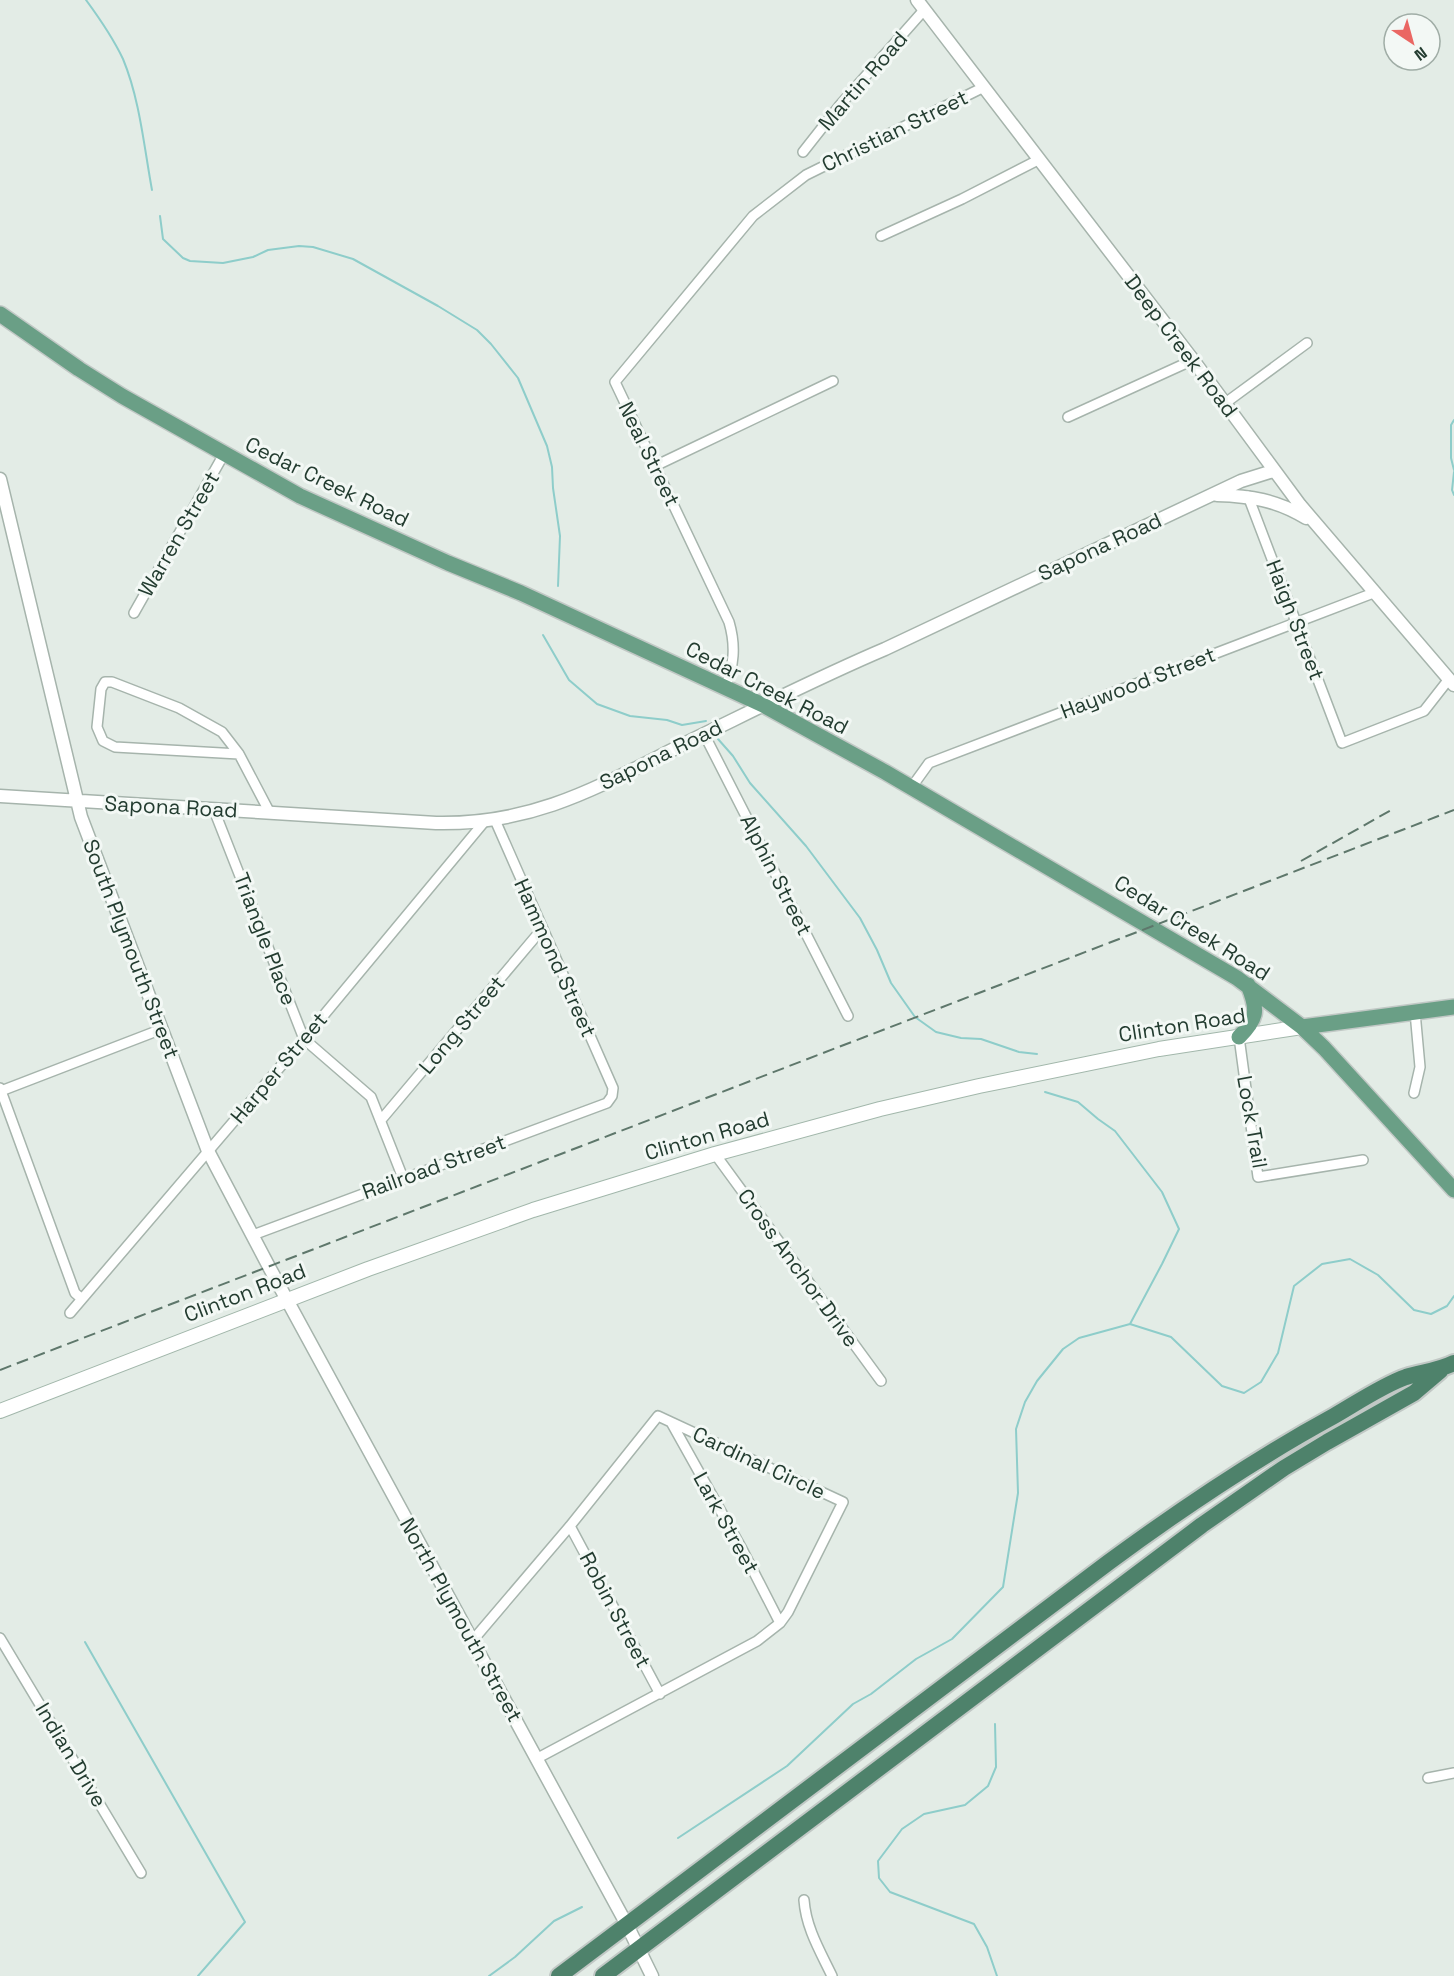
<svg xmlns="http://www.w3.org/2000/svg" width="1454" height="1976" viewBox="0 0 1454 1976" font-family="'Space Grotesk',sans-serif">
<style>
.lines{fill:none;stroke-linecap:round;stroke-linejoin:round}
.stream{stroke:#8ecdca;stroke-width:2}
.minor-casing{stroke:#a6b4ac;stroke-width:12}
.tertiary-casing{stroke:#a6b4ac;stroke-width:15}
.secondary-casing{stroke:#a2b7ab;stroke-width:16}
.primary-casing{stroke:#c1c8c5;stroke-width:18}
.trunk-casing{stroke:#c1c8c5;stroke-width:20}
.minor{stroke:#fff;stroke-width:9}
.tertiary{stroke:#fff;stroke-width:12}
.secondary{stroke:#fff;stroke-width:14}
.primary{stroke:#6a9f86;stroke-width:15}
.trunk{stroke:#4e826b;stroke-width:16}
.rail{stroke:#5e776b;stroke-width:2;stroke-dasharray:12 6;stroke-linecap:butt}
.labels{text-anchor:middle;stroke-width:6;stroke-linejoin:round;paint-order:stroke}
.street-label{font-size:21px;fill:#233c30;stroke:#f3f8f5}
</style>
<rect width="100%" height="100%" fill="#e3ece6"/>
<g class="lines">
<path class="stream" d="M86 0C100 19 113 38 123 59 140 100 144 147 152 190
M160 216 163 239 183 258 190 261 223 263 253 257 268 250 299 246 313 247 353 259 438 306 477 330 491 344 518 378 547 446 552 467 553 488 560 536 558 586
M1454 420 1451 425V458L1454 470
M1454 472 1452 490 1454 495
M543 635 569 680 597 704 630 716 667 720 682 725 706 721
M718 739 733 756 750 783 806 846 860 918 877 950 891 983 915 1017 936 1032 961 1038 981 1039 1019 1052 1037 1054
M1045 1092 1078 1102 1098 1119 1115 1131 1162 1192 1179 1229 1162 1264 1130 1324
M85 1642 245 1922 198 1976
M995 1724 996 1767 988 1786 965 1805 924 1814 902 1829 878 1861 879 1878 890 1892 974 1924 987 1947 997 1976
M678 1838 787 1766 853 1704 871 1694 916 1659 952 1639 1003 1587 1018 1493 1016 1429 1025 1402 1037 1381 1063 1349 1079 1338 1130 1324 1171 1337 1222 1386 1244 1393 1261 1382 1278 1353 1294 1286 1322 1264 1350 1259 1378 1275 1414 1310 1431 1314 1447 1306 1454 1296
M489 1976 515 1957 554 1921 582 1907"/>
<defs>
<path id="minor" d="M803 152 840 105 924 10
M881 236 962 199 1040 159
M1224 404 1307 343
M1068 417 1193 360
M655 466 833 381
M1248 496 1342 743 1424 711 1449 679
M134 613 224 454
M725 688C734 666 736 646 729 622L615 382 753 216 806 175 984 87
M704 734 848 1016
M239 754 115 747 103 741 97 727 101 689 105 682H112L179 708 222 732 239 754 270 813
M911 788 929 763 1376 592
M214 810 304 1039 371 1097 403 1178
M1239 1037 1258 1177 1363 1160
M0 1088 75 1293 82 1299
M1 1091 162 1029
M1414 1093 1420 1067 1415 1012
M381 1120 542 929
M715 1154 881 1381
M253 1235 607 1103 612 1096 613 1088 495 820
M70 1313 304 1039 485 821
M671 1422 742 1549 780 1623
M570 1526 660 1694
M0 1638 141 1873
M473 1640 570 1526 658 1416 843 1502 788 1612 780 1623 757 1641 536 1759
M1428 1778 1454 1773
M804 1900C806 1928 820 1951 832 1976"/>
<path id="tertiary" d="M917 0 1193 360 1300 505 1454 685
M0 479 81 817 208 1151 268 1265 627 1925 652 1976
M1217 495C1250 496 1277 500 1306 518
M0 796 436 823C538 825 603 784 692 740 756 709 819 677 885 649L1241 481 1273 471"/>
<path id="secondary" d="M0 1411 368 1269 533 1210 715 1154 880 1109 979 1086 1159 1049 1302 1027"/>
<path id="primary" d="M0 314 79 369 122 396 300 496 448 563 521 593 763 705 885 772 1237 978 1302 1027 1324 1048 1454 1190
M1302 1027 1454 1007
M1239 1037C1258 1018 1258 1009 1248 985"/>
<path id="trunk" d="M559 1976 1109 1562C1181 1509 1255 1459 1334 1416 1355 1404 1383 1385 1406 1377 1422 1372 1438 1371 1454 1363
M603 1976 1202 1525 1284 1468 1327 1442 1414 1393 1440 1371"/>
</defs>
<use href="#minor" class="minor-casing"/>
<use href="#tertiary" class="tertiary-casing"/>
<use href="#secondary" class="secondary-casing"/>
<use href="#primary" class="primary-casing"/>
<use href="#trunk" class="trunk-casing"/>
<use href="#minor" class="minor"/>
<use href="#tertiary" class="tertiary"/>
<use href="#secondary" class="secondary"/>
<use href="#primary" class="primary"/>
<use href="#trunk" class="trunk"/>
<path class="rail" d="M1301 861 1393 809
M0 1370 1454 810"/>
</g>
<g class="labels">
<g class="street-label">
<text transform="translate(863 81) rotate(-49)" y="7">Martin Road</text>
<text transform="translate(895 131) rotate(-26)" y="7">Christian Street</text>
<text transform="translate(1181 346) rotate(53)" y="7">Deep Creek Road</text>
<text transform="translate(649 454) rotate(64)" y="7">Neal Street</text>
<text transform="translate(327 482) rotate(26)" y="7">Cedar Creek Road</text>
<text transform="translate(179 534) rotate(-60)" y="7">Warren Street</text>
<text transform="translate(1100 547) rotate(-25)" y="7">Sapona Road</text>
<text transform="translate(1295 620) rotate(69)" y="7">Haigh Street</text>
<text transform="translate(1138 683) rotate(-21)" y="7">Haywood Street</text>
<text transform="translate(767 688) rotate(27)" y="7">Cedar Creek Road</text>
<text transform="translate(661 755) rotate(-26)" y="7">Sapona Road</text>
<text transform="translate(171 807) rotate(3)" y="7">Sapona Road</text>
<text transform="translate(776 875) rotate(63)" y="7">Alphin Street</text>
<text transform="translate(1192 928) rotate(32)" y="7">Cedar Creek Road</text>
<text transform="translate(265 939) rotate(69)" y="7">Triangle Place</text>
<text transform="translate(131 949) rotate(69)" y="7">South Plymouth Street</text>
<text transform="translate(555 958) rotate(66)" y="7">Hammond Street</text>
<text transform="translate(462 1025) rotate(-50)" y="7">Long Street</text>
<text transform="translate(1182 1025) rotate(-9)" y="7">Clinton Road</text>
<text transform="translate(279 1068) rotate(-50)" y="7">Harper Street</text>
<text transform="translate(1252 1122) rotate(80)" y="7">Lock Trail</text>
<text transform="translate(707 1136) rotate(-16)" y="7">Clinton Road</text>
<text transform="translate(434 1167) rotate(-20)" y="7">Railroad Street</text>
<text transform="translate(798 1268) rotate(54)" y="7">Cross Anchor Drive</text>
<text transform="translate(245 1293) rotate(-21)" y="7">Clinton Road</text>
<text transform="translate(759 1463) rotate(25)" y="7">Cardinal Circle</text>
<text transform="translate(726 1523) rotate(61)" y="7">Lark Street</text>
<text transform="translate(615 1610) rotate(62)" y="7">Robin Street</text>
<text transform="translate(461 1620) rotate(61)" y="7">North Plymouth Street</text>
<text transform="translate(71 1755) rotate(59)" y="7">Indian Drive</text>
</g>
</g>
<g transform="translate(1412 42) rotate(144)"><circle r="28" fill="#f3f8f5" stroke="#a0ada6" stroke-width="1.5"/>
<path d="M0-4.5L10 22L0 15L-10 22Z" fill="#ea6763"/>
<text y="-9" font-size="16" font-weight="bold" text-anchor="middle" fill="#233c30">N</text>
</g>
</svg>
